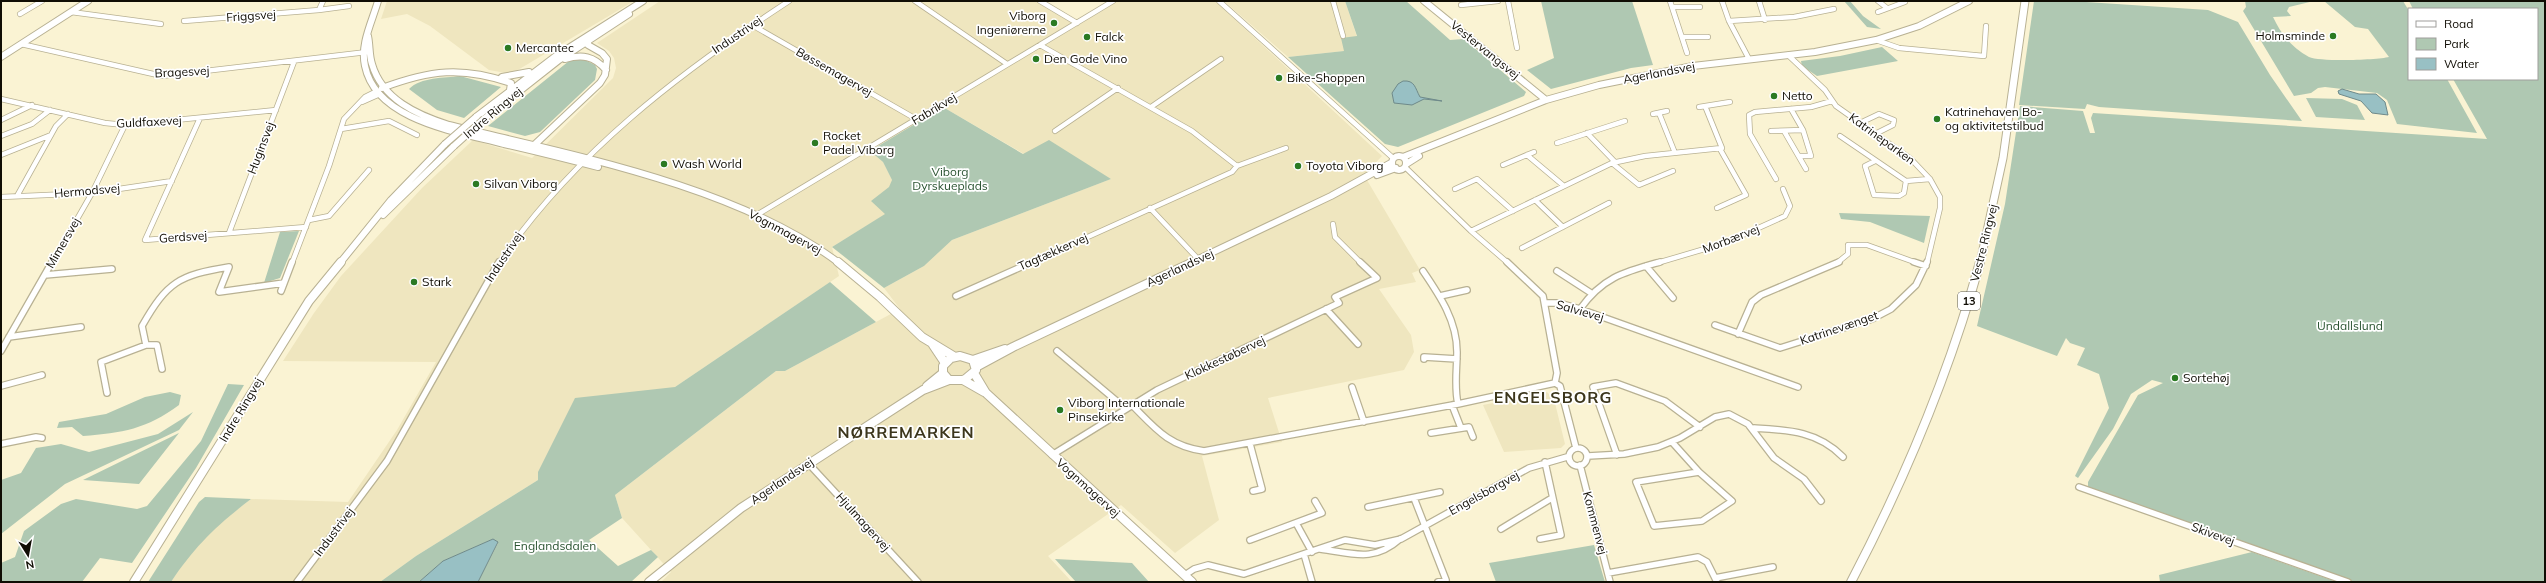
<svg xmlns="http://www.w3.org/2000/svg" width="2546" height="583" viewBox="0 0 2546 583" font-family="Mulish,sans-serif">
<style>
.built{fill:#efe6bf}
.green{fill:#afc8b2}
.water{fill:#98c0c4;stroke:#6f8a8a}
.lines{fill:none;stroke-linecap:round;stroke-linejoin:round}
.street-far1-casing{stroke:#b8b193;stroke-width:6}
.street-casing{stroke:#b8b193;stroke-width:8}
.secondary-far1-casing{stroke:#b8b193;stroke-width:8}
.secondary-casing{stroke:#b8b193;stroke-width:10}
.primary-far1-casing{stroke:#b8b193;stroke-width:9}
.primary-casing{stroke:#b8b193;stroke-width:10}
.street-far1{stroke:#fff;stroke-width:4.5}
.street{stroke:#fff;stroke-width:5.5}
.secondary-far1{stroke:#fff;stroke-width:6}
.secondary{stroke:#fff;stroke-width:8}
.primary-far1{stroke:#fff;stroke-width:7}
.primary{stroke:#fff;stroke-width:8}
.secondary-bridge-casing{stroke:#b8b193;stroke-width:8;stroke-linecap:butt}
.secondary-bridge{stroke:#fff;stroke-width:6}
.poi-dot{fill:#2a7a23;stroke:#fff;stroke-width:1.5}
.labels{text-anchor:middle;stroke-width:3.5;stroke-linejoin:round;paint-order:stroke}
.shield{fill:#fff;stroke:#58564f;stroke-width:1}
.shield-label{font-size:11px;font-weight:bold;fill:#100d04}
.street-label{font-size:12px;fill:#100d04;stroke:#fff}
.poi-label{font-size:12px;fill:#100d04;stroke:#fff;text-anchor:start}
.park-label{font-size:12px;fill:#2a5331;stroke:#fff}
.district-label{font-size:16px;font-weight:bold;letter-spacing:1px;fill:#3c361c;stroke:#fff}
</style>
<rect width="100%" height="100%" fill="#faf3d3"/>
<path class="built" d="M387 1H634L511 74 489 70 430 26 407 14 381 19Z
M660 1H1044L1077 21 1116 1H1215L1382 156 1364 175 1420 270 1412 273 1416 282 1379 289 1411 335 1414 352 1404 370 1268 398 1282 442 1202 456 1219 520 1175 553 1121 505 1048 556 1072 582H661L671 572 622 518 615 495 776 371H785L900 309 884 288 924 266 952 240 1111 179 1024 154 943 107 870 151 883 162 892 180 886 214 832 247 839 276 538 480 416 556 380 582H171L191 552 222 521 251 499 348 502 397 430 436 362 283 361 314 313 341 276 422 188 473 140 532 158 613 78 616 68 614 58 609 51 597 43Z
M1224 1H1345L1357 37 1344 51 1288 57Z
M1547 392 1554 399 1565 444 1561 448 1504 452 1483 405Z"/>
<path class="green" d="M1345 1H1406L1450 40 1464 39 1526 92 1524 96 1398 147 1385 144 1288 57 1344 51 1341 38 1357 36Z
M1541 1H1632L1653 65 1631 68 1551 89 1527 70 1554 58Z
M1844 1H1850L1863 16 1881 29 1867 27Z
M2034 1H2071L2208 10 2238 22 2270 75 2302 121 2099 107 2087 104 2085 109 2019 105Z
M2245 1H2314L2289 7 2287 11 2291 16 2273 17C2281 34 2292 48 2309 57 2320 62 2377 60 2389 57L2368 29 2355 27 2324 1H2403L2409 11V79H2447L2477 133 2397 124 2387 100 2377 93 2325 87 2318 88 2311 93 2294 96 2243 11 2246 7Z
M2409 1H2545V582H2355L2088 487V482L2138 395 2163 383 2152 380 2131 394 2113 429 2078 478 2075 476 2109 408 2099 374 2077 365 2085 348 2070 343 2066 338 2057 356 1977 326 2005 204 2020 106 2083 111 2090 133H2095L2091 118 2093 113 2487 139 2453 79H2537V9H2413Z
M1882 47 1898 61 1817 76 1802 66 1801 61 1840 56Z
M583 59 595 65 597 69 595 80 540 132 525 136 488 126 569 61Z
M460 76 501 87 464 118 437 110 409 89C421 77 444 78 460 76Z
M2306 98 2342 99 2357 105 2365 120 2316 117Z
M943 107 1023 154 1049 140 1111 179 952 240 924 266 884 288 832 247 885 214 871 201 889 187 892 180 883 162 870 151Z
M1839 213 1930 216 1924 243 1870 222 1841 219Z
M299 231 280 278 264 283 280 232Z
M830 282 876 322 785 371H776L615 495 622 518 589 540 618 566 651 550 658 557 631 582H478L498 543 493 539 443 561 419 582H380L416 556 538 480V472L575 398 675 387Z
M228 384 244 385 196 468 132 563 100 558 82 582H1V563L15 557 24 531 61 504 76 499 137 509 147 506 201 441Z
M170 392 181 395 179 405C147 429 122 433 83 436L72 427 57 428 59 422 106 414 145 397Z
M193 412 179 430 65 484 1 534V480L21 473 36 448 61 444 89 452 158 434Z
M179 433 139 484 83 480Z
M205 497 251 499C217 525 195 546 171 582H148L199 502Z
M1594 545 1605 582H1496L1489 563Z
M2252 552 2337 582H2160L2159 575Z
M1055 559 1132 563 1149 582H1076Z"/>
<path class="water" d="M1403 81C1415 80 1415 88 1420 97L1442 101 1424 99 1412 105 1394 103 1392 93 1398 84Z
M2342 89 2359 94H2376L2385 102 2388 115 2372 113 2361 101 2339 94 2338 91Z
M493 539 498 542 478 582H419L443 561Z"/>
<g class="lines">
<defs>
<path id="street-far1" d="M915 1 1007 64
M1040 1 1077 23
M1219 1 1393 158
M1333 1 1343 36
M1508 1 1517 48
M1670 1 1687 53
M1722 1 1729 21 1749 59
M1759 1 1765 20
M1878 1 1887 8
M1461 5 1498 1
M1672 7H1700
M319 10 349 6
M71 12 161 24
M1878 12 1905 2
M20 14 42 1
M184 21 319 10 323 1
M1729 21 1794 17 1834 9
M752 25 916 119
M1682 37H1708
M1876 40 1899 48 1984 56 1986 26
M21 44 162 76 367 52
M1040 45 1192 131 1237 166
M1788 55 1825 90 1836 106 1911 159 1930 179 1940 197V208L1927 263
M1 99 105 123 125 125 276 110
M362 102 380 94
M1151 107 1221 59
M1699 107 1730 102
M1791 109 1803 130 1811 156H1799
M1659 113 1675 153
M1653 114 1667 111
M200 118 145 240 306 227
M1 120 32 105
M1860 123 1879 114 1894 120 1893 125 1875 134
M341 129 389 121 417 135
M1055 131 1118 88
M1771 131 1803 130
M1784 131 1806 169
M1587 133 1615 162
M1 136 32 124 50 110
M1840 136 1906 181
M1557 143 1625 121
M1 155 51 135
M1527 155 1564 186
M1875 161 1865 166 1874 195 1899 196 1904 193 1906 181 1930 179
M1612 163 1639 185 1673 171
M1503 165 1534 152
M1405 167 1471 231 1508 263
M1776 179 1750 134 1749 115 1755 112 1811 107 1832 101
M1455 189 1477 179 1513 211
M17 196 56 126 68 114
M1 197 92 193 172 181
M1535 200 1563 227
M1150 208 1198 259
M1717 208 1746 195 1720 149
M755 216 1113 1
M309 220 329 216 369 170
M1333 224 1335 237 1361 263
M1471 231 1612 163 1645 156 1722 148 1705 106
M229 233 294 62
M1522 248 1609 203
M52 263 92 193 125 125
M292 263 329 166 344 119 365 97 377 91
M499 263C574 153 679 73 789 1
M1030 263 1232 172 1237 166 1286 148
M1657 263 1725 243 1785 216 1790 206 1783 189
M1837 263 1848 254V245H1867L1917 263"/>
<path id="street" d="M1507 262 1543 296 1557 373 1555 383 1560 386 1576 448
M1914 262 1926 266
M1646 266 1673 298
M1423 271C1440 296 1457 321 1457 352 1457 369 1454 387 1458 404
M1557 271 1591 293
M45 275 112 269
M281 291 292 262
M956 296 1032 262
M1440 296 1467 290
M1546 303H1559L1580 309 1798 387
M1326 309 1358 344
M1580 309C1603 277 1624 272 1660 262
M1715 325 1780 348 1872 319 1891 309 1916 285 1927 262
M1738 334 1752 302 1761 295 1839 262
M9 337 81 327
M1 351 52 262
M1057 351 1125 408
M1424 359V357L1457 359
M162 369 157 345H146L142 326C167 282 179 275 229 267L219 292 284 283
M1 386 42 375
M1352 387 1364 422
M107 393 101 362 146 345
M1131 404C1155 428 1168 446 1204 451L1458 404 1555 383
M1452 405 1461 428
M1754 428C1788 430 1818 431 1843 457
M1431 433 1469 427 1473 437
M1672 442 1699 472
M1 444 36 437 42 438
M1250 444 1262 489 1253 491
M1569 457a9 9 0 1 1 18 0a9 9 0 1 1-18 0Z
M1052 455 1157 390 1339 303 1335 297 1377 278 1360 262
M1617 455 1593 387 1616 383 1665 401 1700 427
M1588 456 1624 454 1658 447 1680 438 1715 417 1729 414 1748 424 1774 458 1804 479 1821 501
M808 463 918 582
M1580 465 1610 582
M1699 472 1732 501 1702 521 1654 526 1636 482Z
M2079 487 2348 582
M1414 498 1446 580 1438 582
M1368 507 1440 492
M1296 523 1312 552
M1501 529 1552 498
M1540 539 1561 535 1545 462
M1250 540 1322 513 1315 501
M1320 549C1352 553 1373 563 1400 539
M1304 554 1312 582
M1608 573 1698 557 1707 562 1717 582
M1185 575 1194 569 1208 565 1244 574 1345 540 1375 545 1401 539 1529 468 1567 457
M1715 578 1773 567
M297 582 387 461 499 262"/>
<path id="secondary-far1" d="M378 1C372 22 360 44 365 66 376 121 459 132 504 144 535 151 567 159 598 167
M1424 1 1546 100
M368 36C370 45 369 55 372 64 382 99 417 115 449 125 572 155 737 186 839 263
M1 57 88 1
M565 59C582 54 594 56 606 70
M502 77 529 72
M382 88C430 70 462 66 511 83L510 90
M476 117 556 56 643 1
M484 119 559 60 629 14
M531 148 600 83 605 75 607 59 602 53 588 45V41
M1392 163a7 7 0 1 1 14 0a7 7 0 1 1-14 0Z
M1403 157 1546 100 1599 85 1693 66 1815 52 1876 40 1919 26 1969 1
M1408 163 1419 156
M1377 175 1396 168
M383 215 454 146
M340 263 391 200 445 144
M1190 263 1331 196 1391 163"/>
<path id="secondary" d="M838 262 880 297 922 337 955 357
M933 345 945 363
M960 356 973 360 976 370 964 380H949L943 373V366L951 358Z
M973 360 1005 349
M976 367 1013 347 1193 262
M974 373 986 393 1192 582
M963 380 984 392
M927 386 943 373
M134 582 309 301 341 262
M649 582 741 508 923 390 949 380"/>
<path id="primary-far1" d="M1980 263 2003 158 2025 1"/>
<path id="primary" d="M1851 582C1905 479 1949 374 1980 262"/>
</defs>
<use href="#street-far1" class="street-far1-casing"/>
<use href="#street" class="street-casing"/>
<use href="#secondary-far1" class="secondary-far1-casing"/>
<use href="#secondary" class="secondary-casing"/>
<use href="#primary-far1" class="primary-far1-casing"/>
<use href="#primary" class="primary-casing"/>
<use href="#street-far1" class="street-far1"/>
<use href="#street" class="street"/>
<use href="#secondary-far1" class="secondary-far1"/>
<use href="#secondary" class="secondary"/>
<use href="#primary-far1" class="primary-far1"/>
<use href="#primary" class="primary"/>
<defs>
<path id="secondary-bridge" d="M445 144 476 117
M454 146 484 119"/>
</defs>
<use href="#secondary-bridge" class="secondary-bridge-casing"/>
<use href="#secondary-bridge" class="secondary-bridge"/>
</g>
<g class="poi-dot">
<circle cx="1054" cy="23" r="4"/>
<circle cx="2333" cy="36" r="4"/>
<circle cx="1087" cy="37" r="4"/>
<circle cx="508" cy="48" r="4"/>
<circle cx="1036" cy="59" r="4"/>
<circle cx="1279" cy="78" r="4"/>
<circle cx="1774" cy="96" r="4"/>
<circle cx="1937" cy="119" r="4"/>
<circle cx="815" cy="143" r="4"/>
<circle cx="664" cy="164" r="4"/>
<circle cx="1298" cy="166" r="4"/>
<circle cx="476" cy="184" r="4"/>
<circle cx="414" cy="282" r="4"/>
<circle cx="2175" cy="378" r="4"/>
<circle cx="1060" cy="410" r="4"/>
</g>
<g class="labels">
<rect class="shield" x="1958" y="292" width="22" height="18" rx="3"/>
<g class="shield-label">
<text x="1969" y="305">13</text>
</g>
<g class="street-label">
<text transform="translate(251 16) rotate(-4)" y="4">Friggsvej</text>
<text transform="translate(737 35) rotate(-34)" y="4">Industrivej</text>
<text transform="translate(1485 50) rotate(39)" y="4">Vestervangsvej</text>
<text transform="translate(182 72) rotate(-3)" y="4">Bragesvej</text>
<text transform="translate(834 72) rotate(30)" y="4">Bøssemagervej</text>
<text transform="translate(1659 73) rotate(-11)" y="4">Agerlandsvej</text>
<text transform="translate(934 109) rotate(-31)" y="4">Fabrikvej</text>
<text transform="translate(493 113) rotate(-40)" y="4">Indre Ringvej</text>
<text transform="translate(149 122) rotate(-3)" y="4">Guldfaxevej</text>
<text transform="translate(1882 139) rotate(36)" y="4">Katrineparken</text>
<text transform="translate(261 148) rotate(-69)" y="4">Huginsvej</text>
<text transform="translate(87 191) rotate(-5)" y="4">Hermodsvej</text>
<text transform="translate(785 232) rotate(28)" y="4">Vognmagervej</text>
<text transform="translate(183 237) rotate(-4)" y="4">Gerdsvej</text>
<text transform="translate(1731 239) rotate(-21)" y="4">Morbærvej</text>
<text transform="translate(63 243) rotate(-60)" y="4">Mimersvej</text>
<text transform="translate(1984 243) rotate(-76)" y="4">Vestre Ringvej</text>
<text transform="translate(1053 252) rotate(-24)" y="4">Tagtækkervej</text>
<text transform="translate(504 257) rotate(-56)" y="4">Industrivej</text>
<text transform="translate(1180 268) rotate(-25)" y="4">Agerlandsvej</text>
<text transform="translate(1580 311) rotate(16)" y="4">Salvievej</text>
<text transform="translate(1839 328) rotate(-19)" y="4">Katrinevænget</text>
<text transform="translate(1225 358) rotate(-25)" y="4">Klokkestøbervej</text>
<text transform="translate(241 410) rotate(-59)" y="4">Indre Ringvej</text>
<text transform="translate(782 481) rotate(-34)" y="4">Agerlandsvej</text>
<text transform="translate(1088 488) rotate(42)" y="4">Vognmagervej</text>
<text transform="translate(1484 493) rotate(-29)" y="4">Engelsborgvej</text>
<text transform="translate(863 522) rotate(48)" y="4">Hjulmagervej</text>
<text transform="translate(1595 523) rotate(75)" y="4">Kommenvej</text>
<text transform="translate(334 532) rotate(-53)" y="4">Industrivej</text>
<text transform="translate(2213 534) rotate(20)" y="4">Skivevej</text>
</g>
<g class="poi-label">
<text x="1046" y="20" text-anchor="end">Viborg<tspan x="1046" dy="14">Ingeniørerne</tspan></text>
<text x="2325" y="40" text-anchor="end">Holmsminde</text>
<text x="1095" y="41">Falck</text>
<text x="516" y="52">Mercantec</text>
<text x="1044" y="63">Den Gode Vino</text>
<text x="1287" y="82">Bike-Shoppen</text>
<text x="1782" y="100">Netto</text>
<text x="1945" y="116">Katrinehaven Bo-<tspan x="1945" dy="14">og aktivitetstilbud</tspan></text>
<text x="823" y="140">Rocket<tspan x="823" dy="14">Padel Viborg</tspan></text>
<text x="672" y="168">Wash World</text>
<text x="1306" y="170">Toyota Viborg</text>
<text x="484" y="188">Silvan Viborg</text>
<text x="422" y="286">Stark</text>
<text x="2183" y="382">Sortehøj</text>
<text x="1068" y="407">Viborg Internationale<tspan x="1068" dy="14">Pinsekirke</tspan></text>
</g>
<g class="park-label">
<text x="950" y="176">Viborg<tspan x="950" dy="14">Dyrskueplads</tspan></text>
<text x="2350" y="330">Undallslund</text>
<text x="555" y="550">Englandsdalen</text>
</g>
<g class="district-label">
<text x="1553" y="403">ENGELSBORG</text>
<text x="906" y="438">NØRREMARKEN</text>
</g>
</g>
<rect width="2546" height="583" fill="none" stroke="#100d04" stroke-width="4"/>
<rect x="2408" y="8" width="130" height="72" fill="#ffffff" stroke="#9f9e9b"/>
<rect x="2416" y="21" width="20" height="6" fill="#ffffff" stroke="#9f9e9b"/>
<text x="2444" y="28" font-size="12" fill="#100d04">Road</text>
<rect x="2416" y="38" width="20" height="12" fill="#afc8b2" stroke="#9f9e9b"/>
<text x="2444" y="48" font-size="12" fill="#100d04">Park</text>
<rect x="2416" y="58" width="20" height="12" fill="#98c0c4" stroke="#9f9e9b"/>
<text x="2444" y="68" font-size="12" fill="#100d04">Water</text>
<g transform="translate(28 555) rotate(169)" stroke="#ffffff" stroke-width="3" paint-order="stroke">
<path d="M0-3L7 15L0 10L-7 15Z" fill="#100d04"/>
<text y="-6" font-size="11" font-weight="bold" text-anchor="middle" fill="#100d04">N</text>
</g>
</svg>
